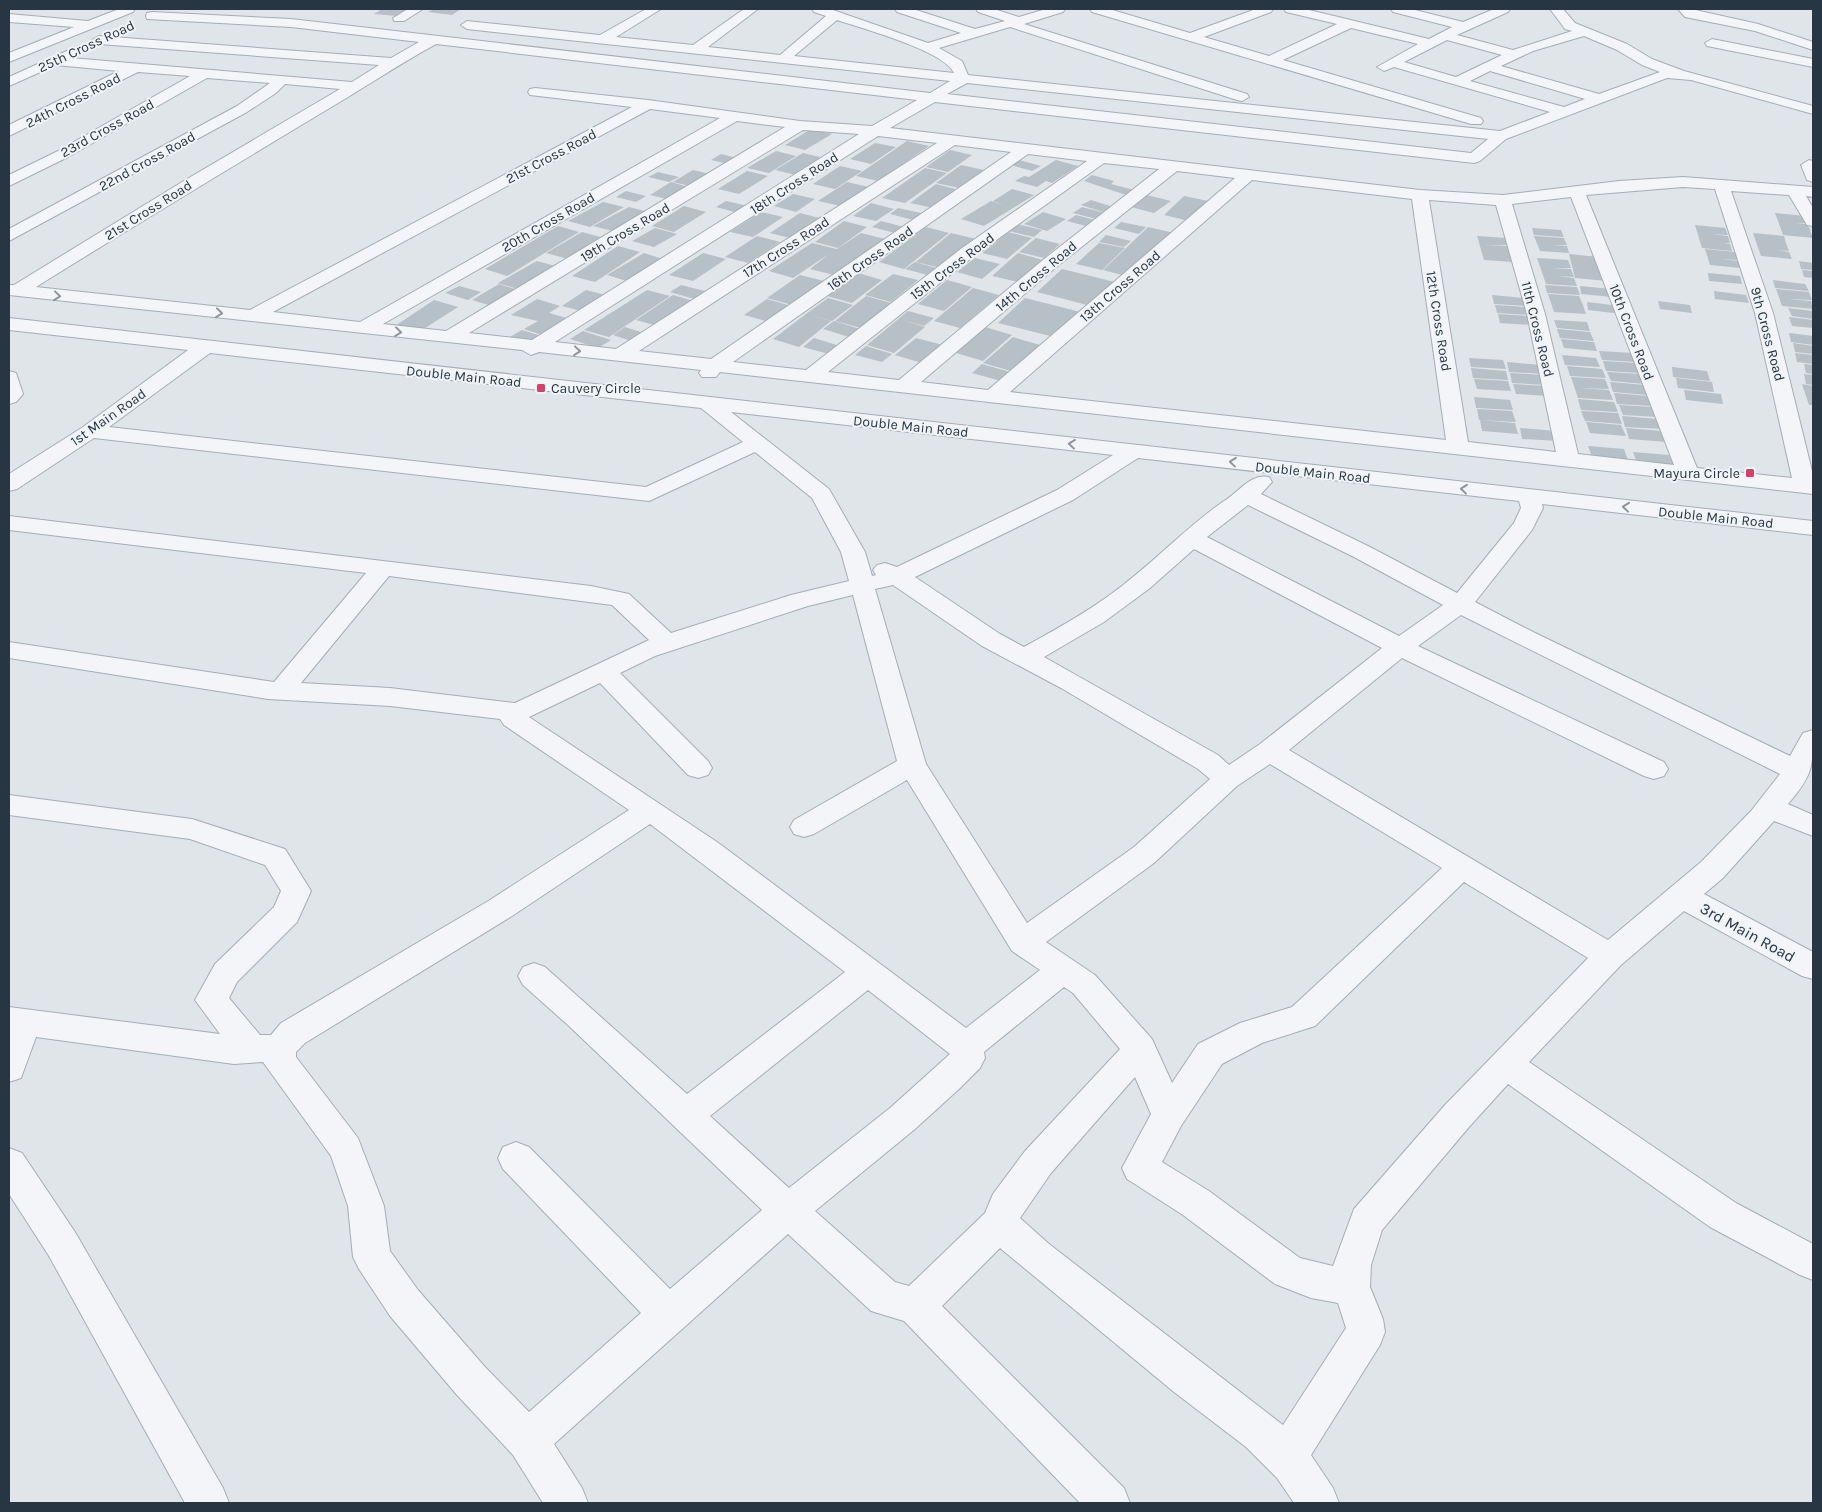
<svg xmlns="http://www.w3.org/2000/svg" width="1822" height="1512" viewBox="0 0 1822 1512" font-family="Karla,sans-serif">
<style>
.building{fill:#b7bfc7}
.lines{fill:none;stroke-linecap:round;stroke-linejoin:round}
.minor-casing{stroke:#a5adb4;stroke-width:2}
.minor{fill:#f3f5f8;fill-rule:evenodd}
.oneway{stroke:#8e959d}
.poi-dot{fill:#d2426c;stroke:#f0f4f7;stroke-width:2}
.labels{text-anchor:middle;stroke-width:4;stroke-linejoin:round;paint-order:stroke}
.far-street-label{font-size:14px;fill:#283542;stroke:#f0f4f7}
.far-poi-label{font-size:14px;fill:#283542;stroke:#f0f4f7;text-anchor:start}
.street-label{font-size:16px;fill:#283542;stroke:#f0f4f7}
</style>
<rect width="100%" height="100%" fill="#e0e5ea"/>
<path class="building" d="M382 9H392L407 10 397 16 374 14Z
M434 9H461L452 15 428 12Z
M811 129 832 134 805 150 785 145Z
M907 141 929 146 878 181 856 176Z
M875 143 896 147 871 164 850 159Z
M950 150 972 155 948 172 926 167Z
M776 151 796 156 769 173 747 168Z
M803 153 824 158 796 175 775 170Z
M721 154 741 159 732 165 711 160Z
M1019 160 1041 166 1032 171 1011 165Z
M1056 160 1078 166 1052 183 1046 181 1037 187 1015 181 1024 176 1029 177Z
M961 165 984 170 959 188 936 183Z
M840 166 862 171 835 189 813 184Z
M925 168 947 173 905 203 882 198Z
M693 170 714 175 694 187 673 182Z
M747 171 768 176 739 194 718 189Z
M658 172 679 177 669 182 648 177Z
M1092 175 1114 181 1111 184 1134 190 1126 195 1084 181Z
M671 182 692 188 671 200 650 195Z
M847 182 869 187 841 206 818 201Z
M936 184 959 190 933 208 910 203Z
M1012 189 1034 195 984 226 961 219 991 201 1004 205 993 201Z
M626 191 646 196 636 202 616 197Z
M793 194 815 199 796 212 774 206Z
M1147 195 1171 201 1154 213 1131 207Z
M1184 196 1208 201 1189 221 1164 215Z
M1091 200 1113 207 1103 212 1081 205Z
M726 201 748 206 738 213 716 207Z
M603 202 624 207 590 227 568 221Z
M871 203 894 209 876 221 853 216Z
M684 206 706 212 674 232 652 226Z
M629 207 649 212 616 232 593 226Z
M1082 207 1105 213 1096 219 1073 213Z
M898 208 921 213 913 220 890 214Z
M761 212 783 217 753 237 730 232Z
M1043 212 1066 219 1047 231 1024 224Z
M800 213 823 219 794 239 770 233Z
M1775 213 1805 216 1808 223H1796L1807 224 1811 231 1800 230 1810 231 1813 238 1783 235Z
M1076 215 1099 221 1090 227 1067 221Z
M844 221 867 227 838 248 815 242Z
M881 221 904 227 895 233 872 227Z
M1121 222 1146 227 1139 234 1114 228Z
M1017 224 1042 230 1034 237 1009 231Z
M1695 225 1725 228 1728 235 1711 234 1728 236 1730 243H1723L1730 244 1732 251 1702 248Z
M558 226 579 232 507 276 485 269Z
M926 227 949 233 904 269 879 262Z
M1148 227 1174 233 1130 277 1103 270Z
M655 228 677 234 654 247 632 241Z
M1532 228 1561 230 1564 237 1534 235Z
M582 232 604 238 568 259 546 253Z
M1008 232 1032 238 1007 259 982 253Z
M861 233 885 239 834 275 810 269 829 254 793 278 769 271 812 243 837 249Z
M951 233 976 239 941 268 916 262Z
M1753 233 1784 236 1786 243 1768 242 1786 243 1789 251 1776 250 1789 252 1792 259 1761 256Z
M1106 235 1131 241 1124 247 1099 242Z
M757 236 780 242 748 263 725 257Z
M1477 236 1507 238 1509 245H1485L1509 246 1511 254 1491 253 1511 254 1513 262 1484 260Z
M1534 236 1564 238 1567 245H1553L1567 246 1569 253 1540 251Z
M1036 238 1060 244 1044 258 1019 252Z
M1099 243 1125 248 1102 270 1076 264Z
M618 246 640 252 595 282 572 276Z
M1705 249 1736 252 1738 260 1721 259 1738 261 1741 268 1710 265Z
M644 253 666 260 630 282 607 275Z
M703 253 726 259 693 281 669 275Z
M1018 253 1043 260 1018 282 992 276Z
M1569 254 1599 257 1607 281 1575 278Z
M975 258 1000 264 982 279 957 272Z
M1537 258 1568 260 1571 268H1551L1571 269 1574 277 1556 276 1574 278 1577 286 1546 284Z
M537 261 559 267 521 290 498 283Z
M1799 261 1813 263V270L1801 269Z
M915 262 940 269 931 276 905 269Z
M1062 269 1115 282 1091 306 1037 292Z
M1802 270 1813 271V278L1804 277Z
M858 273 882 280 852 303 827 296Z
M1708 273 1740 276 1742 284 1709 281Z
M893 274 918 280 891 302 865 295Z
M800 275 824 281 792 305 767 298Z
M947 280 972 287 944 311 918 304Z
M1773 280 1805 284 1809 291 1775 288Z
M499 284 521 291 495 307 472 300Z
M681 285 705 291 694 299 670 292Z
M1545 285 1577 287 1580 295 1547 293Z
M459 286 481 292 468 300 445 293Z
M1580 286 1611 289 1612 297 1581 294Z
M973 288 999 295 960 328 934 321Z
M1776 289 1809 292 1812 300 1787 299 1811 301 1813 309 1782 306Z
M586 290 609 296 585 312 562 306Z
M647 290 670 296 609 337 584 330Z
M1714 291 1746 295 1749 303 1715 299Z
M1548 294 1579 296 1583 305 1557 304 1583 305 1586 314 1554 312Z
M673 295 697 302 661 327 636 320Z
M1492 295 1524 298 1527 306 1494 304Z
M866 296 891 303 861 328 835 321Z
M828 298 853 305 832 321 806 314Z
M1025 298 1053 305 1080 312 1054 337 998 323Z
M537 299 560 306 549 313 574 320 548 337 524 329 538 321 511 315Z
M767 299 791 306 769 322 744 315Z
M434 300 458 307 419 332 395 326Z
M1658 301 1690 305 1692 313 1660 309Z
M1587 302 1620 306 1622 314 1588 310Z
M1495 305 1527 307 1530 315 1497 313Z
M1788 308 1813 311V319L1792 316Z
M908 311 934 318 924 326 903 320 925 327 894 353 867 345Z
M806 314 831 321 799 347 773 339Z
M1498 314 1529 316 1532 325 1500 323Z
M1789 317 1813 320V328L1792 326Z
M1554 320 1587 322 1590 331 1557 328Z
M834 321 860 329 849 337 823 329Z
M625 327 650 335 637 343 613 335Z
M985 327 1012 335 983 361 956 353Z
M1557 329 1590 332 1594 341 1560 338Z
M522 330 545 337 532 345 508 338Z
M583 331 611 340 598 348 570 339Z
M1789 333 1813 336V345L1791 342Z
M1013 337 1040 345 1011 371 983 363Z
M814 338 840 346 829 354 803 347Z
M916 338 943 345 922 363 895 355Z
M1561 339 1594 342 1597 351 1564 348Z
M1793 343 1813 346V354L1795 352Z
M866 346 892 354 882 362 855 355Z
M1599 351 1633 353 1637 362 1602 360Z
M1795 353 1813 355V364L1797 362Z
M1562 355 1596 358 1600 367 1565 365Z
M1469 358 1503 360 1506 369 1471 367Z
M1603 361 1637 363 1641 373 1606 371Z
M1507 362 1541 365 1545 374 1509 372Z
M982 364 1010 372 1001 381 972 373Z
M1804 364 1813 365V374L1806 373Z
M1567 366 1602 369 1606 378 1570 376Z
M1672 367 1707 371 1710 381 1673 377Z
M1471 368 1506 371 1508 380 1473 378Z
M1607 372 1641 374 1645 384 1611 381Z
M1510 373 1544 375 1547 385 1512 383Z
M1804 374 1813 375V385L1806 384Z
M1571 377 1605 379 1609 389 1578 388 1609 390 1613 400 1578 398Z
M1676 378 1712 382 1714 392 1678 388Z
M1474 379 1508 381 1511 391 1477 389Z
M1610 382 1645 385 1649 395 1613 392Z
M1513 384 1547 386 1550 396 1516 394Z
M1802 384 1813 386V405H1809Z
M1684 390 1721 394 1723 404 1686 400Z
M1614 393 1649 396 1654 406 1617 404Z
M1474 397 1510 400 1513 410 1476 408Z
M1578 399 1614 402 1618 412 1581 410Z
M1619 405 1653 407 1658 417 1623 415Z
M1477 409 1512 411 1516 422 1479 420Z
M1581 411 1618 413 1622 424 1585 421Z
M1622 416 1658 419 1663 429 1625 427Z
M1480 420 1515 423 1518 434 1482 431Z
M1586 422 1621 425 1626 436 1590 433Z
M1520 428 1556 431 1559 441 1522 439Z
M1626 428 1663 431 1667 442 1629 439Z
M1588 446 1624 449 1628 460 1592 457Z
M1633 452 1669 455 1674 466 1637 463Z"/>
<g class="lines">
<defs>
<path id="minor" d="M119 9H135L133 12 9 62V53L74 27 9 22V14L88 21Z
M408 9H423L404 21H394L393 18Z
M646 9H661L616 37 693 45 744 9H758L708 47 780 55 826 16 814 12 812 9H830L928 43 961 33 897 12 895 9H913L975 29 1005 21 978 12 976 9H994L1019 17 1046 9H1065L1063 12 1024 24 1247 94 1249 97 1242 101 1237 100 1010 27 939 48 962 61 968 75 1500 131 1550 112 1394 67 1384 71 1377 67 1418 44 1351 28 1283 60 1481 118 1483 121 1481 124H1471L1092 12 1090 9H1109L1190 33 1256 9H1273L1271 12 1204 37 1269 56 1337 24 1286 12 1284 9H1305L1429 39 1452 27 1393 12 1391 9H1411L1463 22 1494 9H1510L1508 12 1457 35 1513 50 1572 31 1565 29 1550 9H1563L1575 23 1627 44 1652 59 1684 71 1813 106V114L1691 80 1667 78 1506 139 1480 161 1474 163 935 102 890 128 1420 190 1503 195 1619 181 1683 177 1813 187V197L1806 196 1813 208V226L1807 225 1789 195 1731 191 1773 313 1813 475V494L720 372 716 377H702L699 373 701 370 539 352 531 355 522 350 9 295V285H14L182 182 340 89 285 84 276 93 247 112 9 241V229L237 106 270 83 207 78 68 157 9 186V175L58 151 190 76 138 72 9 136V125L119 71 56 65 9 86V77L71 49 78 53 71 58 352 82 379 65 99 44 92 40 99 36 391 58 419 42 291 27 147 19 146 16 147 13 152 12 291 19 930 93 950 81 467 29 461 25 467 21 600 35ZM837 20C861 28 945 51 954 73L794 56ZM1584 36 1617 50 1642 65 1660 72 1599 94 1501 66 1533 51ZM1447 40 1502 55 1456 77 1404 62ZM436 44 917 100 872 126 800 121 648 100 535 88 530 89 528 92 530 95 632 107 250 310 36 287C132 227 230 168 328 109 364 88 399 64 436 44ZM1490 71 1585 99 1564 107 1470 81ZM967 83 1488 139 1471 153 947 94ZM650 109 720 118 360 322 273 312ZM737 121 785 127 446 331 383 324ZM803 130 859 134 532 340 469 333ZM878 136 937 143 616 349 555 342ZM955 145 1011 152 711 359 639 351ZM1028 154 1087 161 962 248 806 370 733 362ZM1104 163 1159 169 1043 260 899 380 828 372 974 256ZM1177 171 1235 178 988 390 921 382 1055 268ZM1252 180 1412 199 1446 440 1010 392ZM1683 187 1715 189 1755 313 1792 478 1697 468 1586 195ZM1571 197 1674 465 1578 454 1545 314 1512 204ZM1429 200 1496 205 1527 314 1556 452 1468 442Z
M1678 9H1691L1758 24 1813 42V50L1755 31 1685 17Z
M1712 39 1813 59V67L1707 46 1705 43Z
M1809 160 1813 161V182L1807 180 1801 165Z
M9 318 1813 521V535L1542 504 1543 508 1532 530 1475 602 1533 632 1790 756 1803 733 1813 730C1813 767 1813 775 1788 804L1813 815V836L1774 821 1723 878 1704 894 1813 952V979L1802 976 1684 911 1621 965 1529 1062 1736 1203 1813 1244V1280L1800 1275 1710 1227 1508 1084 1469 1127 1382 1230 1371 1265 1370 1287 1383 1319 1385 1332 1380 1345 1311 1455 1333 1488 1339 1503H1294L1277 1478 1246 1447 1174 1392 1000 1248 942 1306 1124 1488 1130 1503H1080L904 1321 871 1311 788 1234 554 1444 582 1488 588 1503H543L513 1455 457 1395 390 1316 359 1269 353 1257 348 1206 331 1156 263 1062 234 1064 36 1037 21 1078 9 1082V1007L220 1034 195 1000 215 964 274 907 281 891 265 865 190 839 9 815V795L192 819 285 849 311 891 297 922 237 982 229 998 260 1035H271L281 1023 490 900 629 810 504 725 500 719 390 706 268 699 9 658V642L274 682 366 573 9 530V516L591 586 629 594 671 633 791 595 849 581 841 552 812 498 755 452 649 501 94 438 17 489 9 491V474L83 427 188 350 9 330ZM210 353 701 408 743 442 646 487 109 427ZM731 412 1113 455 1057 490 897 567 885 563 877 565 873 570 876 575 872 576 865 552 829 489ZM1138 458 1519 501 1521 508 1514 523 1457 593 1370 547 1261 494 1272 482 1269 477C1251 473 1239 492 1224 501 1192 523 1164 552 1133 577 1100 605 1062 626 1024 647L1000 634 915 577 1073 500ZM1248 505 1354 557 1443 605 1399 636 1207 537ZM1194 549 1382 648 1260 744 1229 765 1218 755 1044 657 1104 622 1150 588ZM389 576 612 605 649 640 515 703 390 688 301 683ZM893 585 982 646 1061 688 1198 769 1210 779 1134 847 1027 923 926 764 875 589ZM853 595 897 761 794 820 790 827 794 834 804 837 814 834 907 780 1012 951 1040 970 966 1028 717 842 529 717 600 683 688 775 698 778 708 775 712 768 708 761 620 673 655 656 808 606ZM1461 615 1780 774 1751 811 1701 862 1608 940 1289 750 1402 658 1644 776 1654 779 1664 776 1668 769 1664 762 1418 646ZM1270 764 1442 868 1292 1007 1240 1023 1198 1044 1172 1083 1152 1039 1095 975 1046 942 1154 863 1237 786ZM650 824 845 972 687 1094 545 967 534 963 523 967 518 976 523 985 569 1026 762 1210 670 1289 529 1147 516 1142 503 1147 498 1158 503 1169 641 1313 529 1412 485 1367 418 1290 390 1251 384 1206 358 1138 296 1057V1052L305 1043 512 916ZM1464 882 1588 958 1445 1105 1354 1209 1333 1266 1300 1258 1209 1191 1162 1162 1181 1126 1222 1064 1262 1043 1315 1026ZM1064 987 1073 993 1120 1049 1025 1151 993 1194 985 1213 909 1286 895 1282 815 1211 915 1129 959 1089 980 1068 985 1058 984 1052ZM868 990 950 1054 890 1108 789 1188 710 1116ZM1135 1077 1151 1114 1122 1168 1127 1179 1183 1215 1275 1284 1311 1298 1338 1303 1346 1328 1283 1425 1049 1244 1020 1218 1051 1173Z
M9 371 16 373 23 394 16 402 9 404Z
M9 1148 22 1153 75 1232 223 1488 229 1503H185L49 1256 9 1194Z"/>
</defs>
<use href="#minor" class="minor-casing"/>
<use href="#minor" class="minor"/>
</g>
<defs><path id="oneway-chevron" d="M-2-3.5L2.5 0L-2 3.5" fill="none" stroke-width="1.6" stroke-linecap="round" stroke-linejoin="round" transform="scale(1.25)"/></defs>
<g class="oneway">
<use href="#oneway-chevron" transform="translate(57 296) rotate(6)"/>
<use href="#oneway-chevron" transform="translate(219 313) rotate(6)"/>
<use href="#oneway-chevron" transform="translate(398 332) rotate(6)"/>
<use href="#oneway-chevron" transform="translate(577 351) rotate(6)"/>
<use href="#oneway-chevron" transform="translate(1072 444) rotate(-174)"/>
<use href="#oneway-chevron" transform="translate(1233 462) rotate(-174)"/>
<use href="#oneway-chevron" transform="translate(1464 489) rotate(-174)"/>
<use href="#oneway-chevron" transform="translate(1626 507) rotate(-174)"/>
</g>
<g class="poi-dot">
<rect x="536" y="383" width="10" height="10" rx="2.5"/>
<rect x="1745" y="468" width="10" height="10" rx="2.5"/>
</g>
<g class="labels">
<g class="far-street-label">
<text transform="translate(86 46) rotate(-25)" y="5">25th Cross Road</text>
<text transform="translate(73 100) rotate(-27)" y="5">24th Cross Road</text>
<text transform="translate(107 128) rotate(-29)" y="5">23rd Cross Road</text>
<text transform="translate(551 156) rotate(-28)" y="5">21st Cross Road</text>
<text transform="translate(147 161) rotate(-29)" y="5">22nd Cross Road</text>
<text transform="translate(794 183) rotate(-33)" y="5">18th Cross Road</text>
<text transform="translate(148 210) rotate(-32)" y="5">21st Cross Road</text>
<text transform="translate(548 222) rotate(-30)" y="5">20th Cross Road</text>
<text transform="translate(625 232) rotate(-31)" y="5">19th Cross Road</text>
<text transform="translate(786 247) rotate(-33)" y="5">17th Cross Road</text>
<text transform="translate(870 258) rotate(-35)" y="5">16th Cross Road</text>
<text transform="translate(952 266) rotate(-37)" y="5">15th Cross Road</text>
<text transform="translate(1036 276) rotate(-40)" y="5">14th Cross Road</text>
<text transform="translate(1120 286) rotate(-41)" y="5">13th Cross Road</text>
<text transform="translate(1439 321) rotate(81)" y="5">12th Cross Road</text>
<text transform="translate(1538 329) rotate(76)" y="5">11th Cross Road</text>
<text transform="translate(1632 332) rotate(69)" y="5">10th Cross Road</text>
<text transform="translate(1768 334) rotate(75)" y="5">9th Cross Road</text>
<text transform="translate(464 376) rotate(6)" y="5">Double Main Road</text>
<text transform="translate(108 417) rotate(-35)" y="5">1st Main Road</text>
<text transform="translate(911 426) rotate(6)" y="5">Double Main Road</text>
<text transform="translate(1313 472) rotate(6)" y="5">Double Main Road</text>
<text transform="translate(1716 517) rotate(6)" y="5">Double Main Road</text>
</g>
<g class="far-poi-label">
<text x="551" y="393">Cauvery Circle</text>
<text x="1740" y="478" text-anchor="end">Mayura Circle</text>
</g>
<g class="street-label">
<text transform="translate(1748 932) rotate(29)" y="6">3rd Main Road</text>
</g>
</g>
<rect width="1822" height="1512" fill="none" stroke="#283542" stroke-width="20"/>
</svg>
